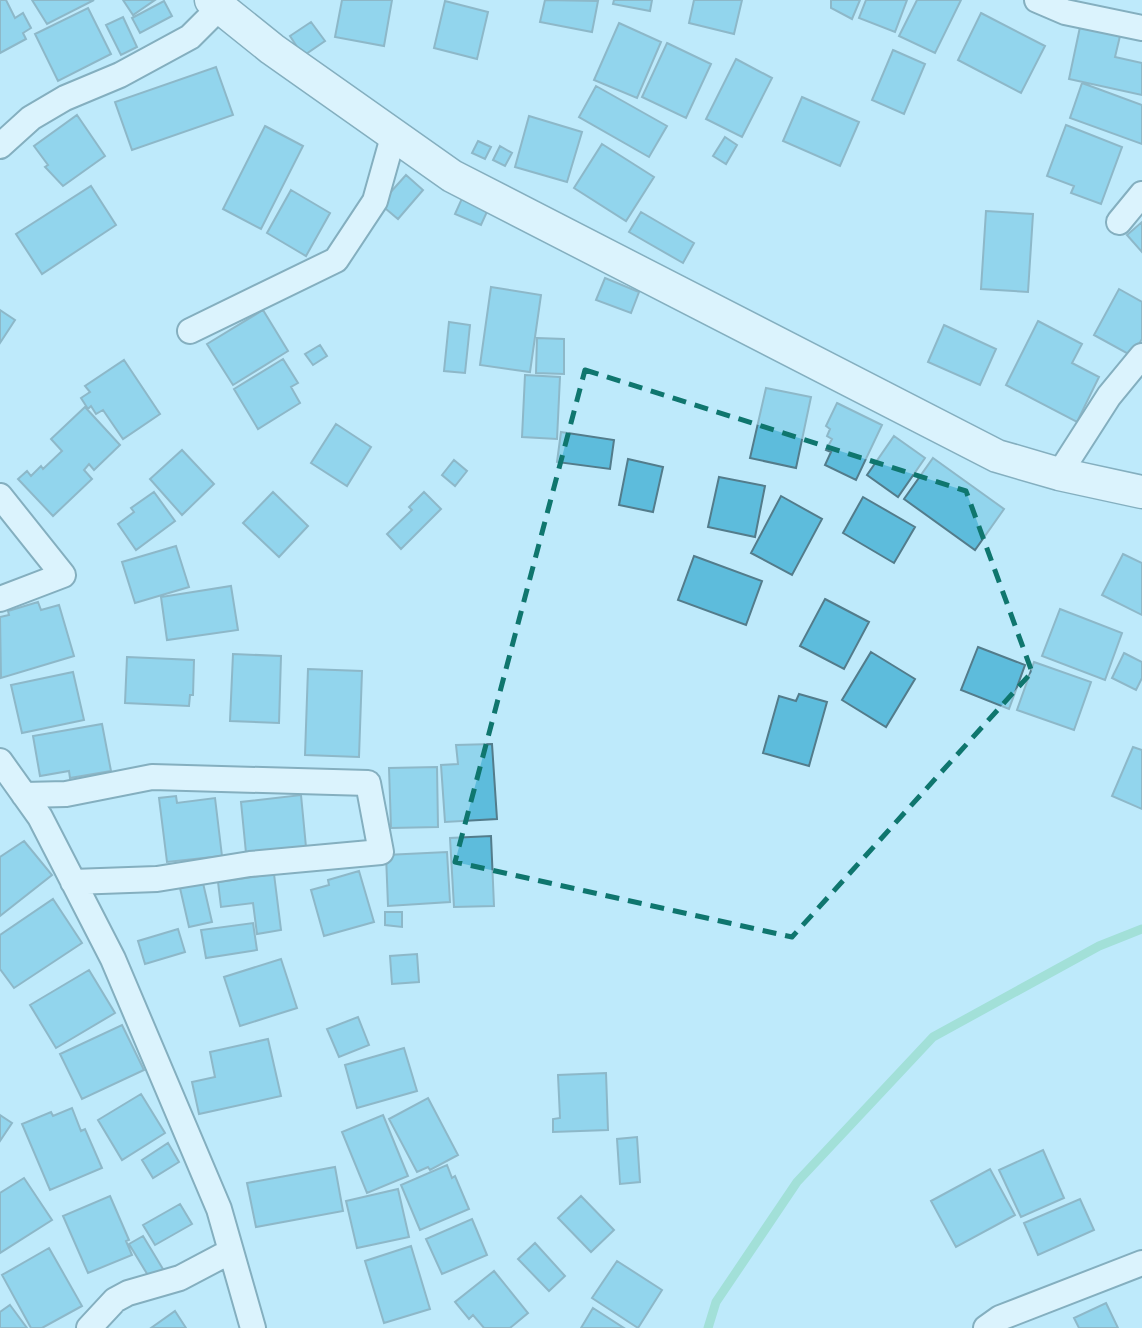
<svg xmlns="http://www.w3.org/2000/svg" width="1142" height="1328" viewBox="0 0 1142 1328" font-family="Mulish,sans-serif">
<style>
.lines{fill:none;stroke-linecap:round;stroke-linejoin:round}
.stream{stroke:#80d4ad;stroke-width:9}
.building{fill:#5dbcdc;stroke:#537c8b;stroke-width:2}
.minor-casing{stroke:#3f6876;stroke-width:28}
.tertiary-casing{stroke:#3f6876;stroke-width:35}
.minor{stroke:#fff;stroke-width:24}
.tertiary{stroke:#fff;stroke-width:32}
.marked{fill:none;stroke:#0f766e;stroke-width:5;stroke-dasharray:14 9;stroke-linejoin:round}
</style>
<rect width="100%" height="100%" fill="#beeafb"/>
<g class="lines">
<path class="stream" d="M708 1328 716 1302 797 1182 933 1037 1099 946 1142 929"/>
</g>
<path class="building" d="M0 0H6L15 18 23 13 31 28 23 33 26 39 0 53Z
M32 0H94L47 24Z
M123 0H155L133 15Z
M342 0H392L384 46 335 37Z
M545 0 598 1 592 32 540 22Z
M614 0H652L650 11 613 4Z
M694 0H742L734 34 689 23Z
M831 0H860L852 19 831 8Z
M866 0H907L895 32 859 18Z
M917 0H961L935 53 899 36Z
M164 1 172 16 140 33 132 18Z
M445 1 488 12 477 59 434 48Z
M88 8 111 54 58 81 35 34Z
M981 13 1045 46 1021 93 958 60Z
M123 17 137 47 121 55 106 25Z
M311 22 325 41 303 56 290 36Z
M619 23 661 42 637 98 594 80Z
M1080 27 1120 36 1115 57 1142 63V95L1069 79Z
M667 43 711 64 686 118 642 97Z
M893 50 925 64 904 114 872 100Z
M736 59 772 78 742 137 706 119Z
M216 67 233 115 132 150 115 102Z
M1082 83 1142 105V144L1070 118Z
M596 86 667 126 649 157 579 117Z
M802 97 859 122 840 166 783 141Z
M77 115 105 156 63 186 45 167 48 165 34 146Z
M529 116 582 132 567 182 515 167Z
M1066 125 1122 147 1101 204 1071 193 1074 186 1047 176Z
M265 126 303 146 261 229 223 209Z
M725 137 737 145 726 164 713 156Z
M478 141 491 147 485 159 472 153Z
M602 144 654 177 626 221 574 188Z
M500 146 512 153 505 166 493 160Z
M406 175 423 190 398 219 380 204Z
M91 186 116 225 42 274 16 234Z
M291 190 330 213 306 256 267 233Z
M464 194 490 205 481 225 455 214Z
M986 211 1033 214 1028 292 981 289Z
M641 212 694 243 683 263 629 232Z
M1142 222V252L1127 235Z
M605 278 639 292 631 313 596 300Z
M491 287 541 295 530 372 480 365Z
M1119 289 1142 302V339L1132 356 1094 335Z
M0 310 15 320 0 343Z
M263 310 288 351 233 385 207 344Z
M1038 321 1082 344 1072 363 1099 377 1077 422 1006 385Z
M449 322 470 325 465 373 444 371Z
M944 325 996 349 980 385 928 362Z
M537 338 564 339V374L536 373Z
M320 345 327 356 313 365 305 354Z
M283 359 298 383 291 387 300 403 258 429 234 389Z
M124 360 160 414 123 439 103 410 96 414 91 406 88 409 81 398 90 392 85 386Z
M525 375 560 377 557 439 522 437Z
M766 388 811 397 796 468 750 458Z
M837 403 882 425 856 480 825 465 831 452 826 450 832 439 827 436 830 429 826 426Z
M85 407 120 445 94 470 89 464 84 470 92 479 53 516 18 479 27 471 31 476 41 466 43 469 62 451 51 439Z
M336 424 371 447 347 486 311 463Z
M561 432 614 440 610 469 557 462Z
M894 436 925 458 898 497 867 475Z
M182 450 214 484 182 515 150 479Z
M933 458 1004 509 975 550 904 499Z
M628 459 663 467 653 512 619 505Z
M454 460 467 471 455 486 442 475Z
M719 477 765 486 755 537 708 527Z
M154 492 175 521 136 550 118 524 134 512 131 508Z
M273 492 308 526 279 557 243 523Z
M424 492 441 509 401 549 387 534 412 510 409 507Z
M781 496 822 519 792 575 751 553Z
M863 497 915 527 894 563 843 533Z
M176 546 189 587 135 603 122 562Z
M1123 554 1142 563V615L1102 595Z
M694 556 762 581 746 625 678 600Z
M231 586 238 630 167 640 161 597Z
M825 599 869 622 844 669 800 646Z
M38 602 41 610 59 605 74 656 1 678 0 617 9 615 8 611Z
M1060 609 1122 633 1105 680 1042 656Z
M978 647 1025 665 1009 709 961 690Z
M871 652 915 679 886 727 842 700Z
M1124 653 1142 662V678L1136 690 1112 678Z
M233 654 281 656 279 723 230 721Z
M127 657 194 660 193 695H190L189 706 125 703Z
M1034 662 1091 682 1074 730 1017 710Z
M308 669 362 671 359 757 305 755Z
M73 672 84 720 22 733 11 685Z
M799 694 827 702 809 766 763 753 779 696 796 701Z
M102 724 111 771 70 778 69 771 40 776 33 736Z
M492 744 497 819 445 822 441 765 458 764 456 745Z
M1133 747 1142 750V809L1112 796Z
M437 767 438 827 391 828 389 768Z
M301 795 306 847 246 853 241 802Z
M176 796 177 803 215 798 222 856 167 862 159 798Z
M491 836 494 906 454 907 450 838Z
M24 841 52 875 0 916V857Z
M447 852 450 902 388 906 386 855Z
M359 871 374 922 324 936 311 890 329 885 328 880Z
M274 874 281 930 257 934 253 903 221 907 218 882Z
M203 883 212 922 189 927 180 888Z
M53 899 82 943 14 988 0 969V935Z
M385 912H402V927L385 925Z
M253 923 257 950 206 958 201 930Z
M178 929 185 952 145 964 138 941Z
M417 954 419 982 392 984 390 956Z
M281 959 297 1008 240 1026 224 977Z
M89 970 115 1013 56 1048 30 1005Z
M358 1017 369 1045 339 1057 327 1029Z
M122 1025 144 1070 82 1099 60 1054Z
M268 1039 281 1096 199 1114 192 1082 215 1077 210 1052Z
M404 1048 417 1091 357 1108 345 1065Z
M606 1073 608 1130 553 1132V1119L560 1118 558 1075Z
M141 1094 165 1133 122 1160 98 1120Z
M428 1098 458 1155 430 1170 428 1167 417 1172 389 1119Z
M72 1108 81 1131 85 1129 102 1168 50 1190 22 1124 51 1112 53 1116Z
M0 1115 12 1123 0 1141Z
M383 1115 408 1176 367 1193 342 1132Z
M637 1137 640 1182 620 1184 617 1139Z
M168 1143 179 1162 153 1178 142 1160Z
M1043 1150 1064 1198 1021 1217 999 1170Z
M447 1165 452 1178 455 1176 469 1209 420 1230 401 1185Z
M335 1167 343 1211 256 1227 247 1183Z
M990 1169 1015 1215 956 1247 931 1201Z
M24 1178 52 1220 0 1253V1193Z
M398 1189 409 1237 357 1248 346 1201Z
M110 1196 129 1240 126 1241 132 1255 88 1273 63 1216Z
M581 1196 614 1230 591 1252 558 1218Z
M1080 1199 1094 1230 1038 1255 1024 1223Z
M180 1204 192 1224 155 1245 143 1225Z
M472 1219 487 1255 442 1274 426 1239Z
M143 1236 166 1274 152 1282 129 1244Z
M535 1243 565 1276 549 1291 518 1259Z
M411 1246 430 1309 384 1323 365 1261Z
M49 1248 82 1306 42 1328H31L2 1275Z
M617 1261 662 1290 638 1328 592 1298Z
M494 1271 528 1313 510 1328H484L473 1315 469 1319 455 1302Z
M1106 1303 1118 1328H1079L1074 1318Z
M10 1305 27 1328H0V1312Z
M593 1308 624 1328H581Z
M175 1311 186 1328H151Z"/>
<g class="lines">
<defs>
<path id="minor" d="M1037 0 1065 12 1142 28
M0 146 31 118 65 98 120 75 190 37 220 7
M1119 222 1142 194
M190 331 336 260 375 201 393 137
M1059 474 1109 396 1142 356
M0 496 63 575 0 599
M0 761 40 817 113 959 219 1209 253 1328
M24 795 66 794 152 777 368 783 381 852 250 864 157 879 73 882
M89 1328 115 1300 128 1293 180 1278 231 1251
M986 1328 1000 1318 1142 1263"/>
<path id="tertiary" d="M211 0 272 49 452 176 997 456 1059 474 1142 492"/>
</defs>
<use href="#minor" class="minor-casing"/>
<use href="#tertiary" class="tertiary-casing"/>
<use href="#minor" class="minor"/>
<use href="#tertiary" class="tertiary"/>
</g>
<path d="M0 0H1142V1328H0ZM585 370 966 491 1032 672 792 937 455 862Z" fill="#beeafb" fill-opacity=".55" fill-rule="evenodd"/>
<path class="marked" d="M585 370 966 491 1032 672 792 937 455 862Z"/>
</svg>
